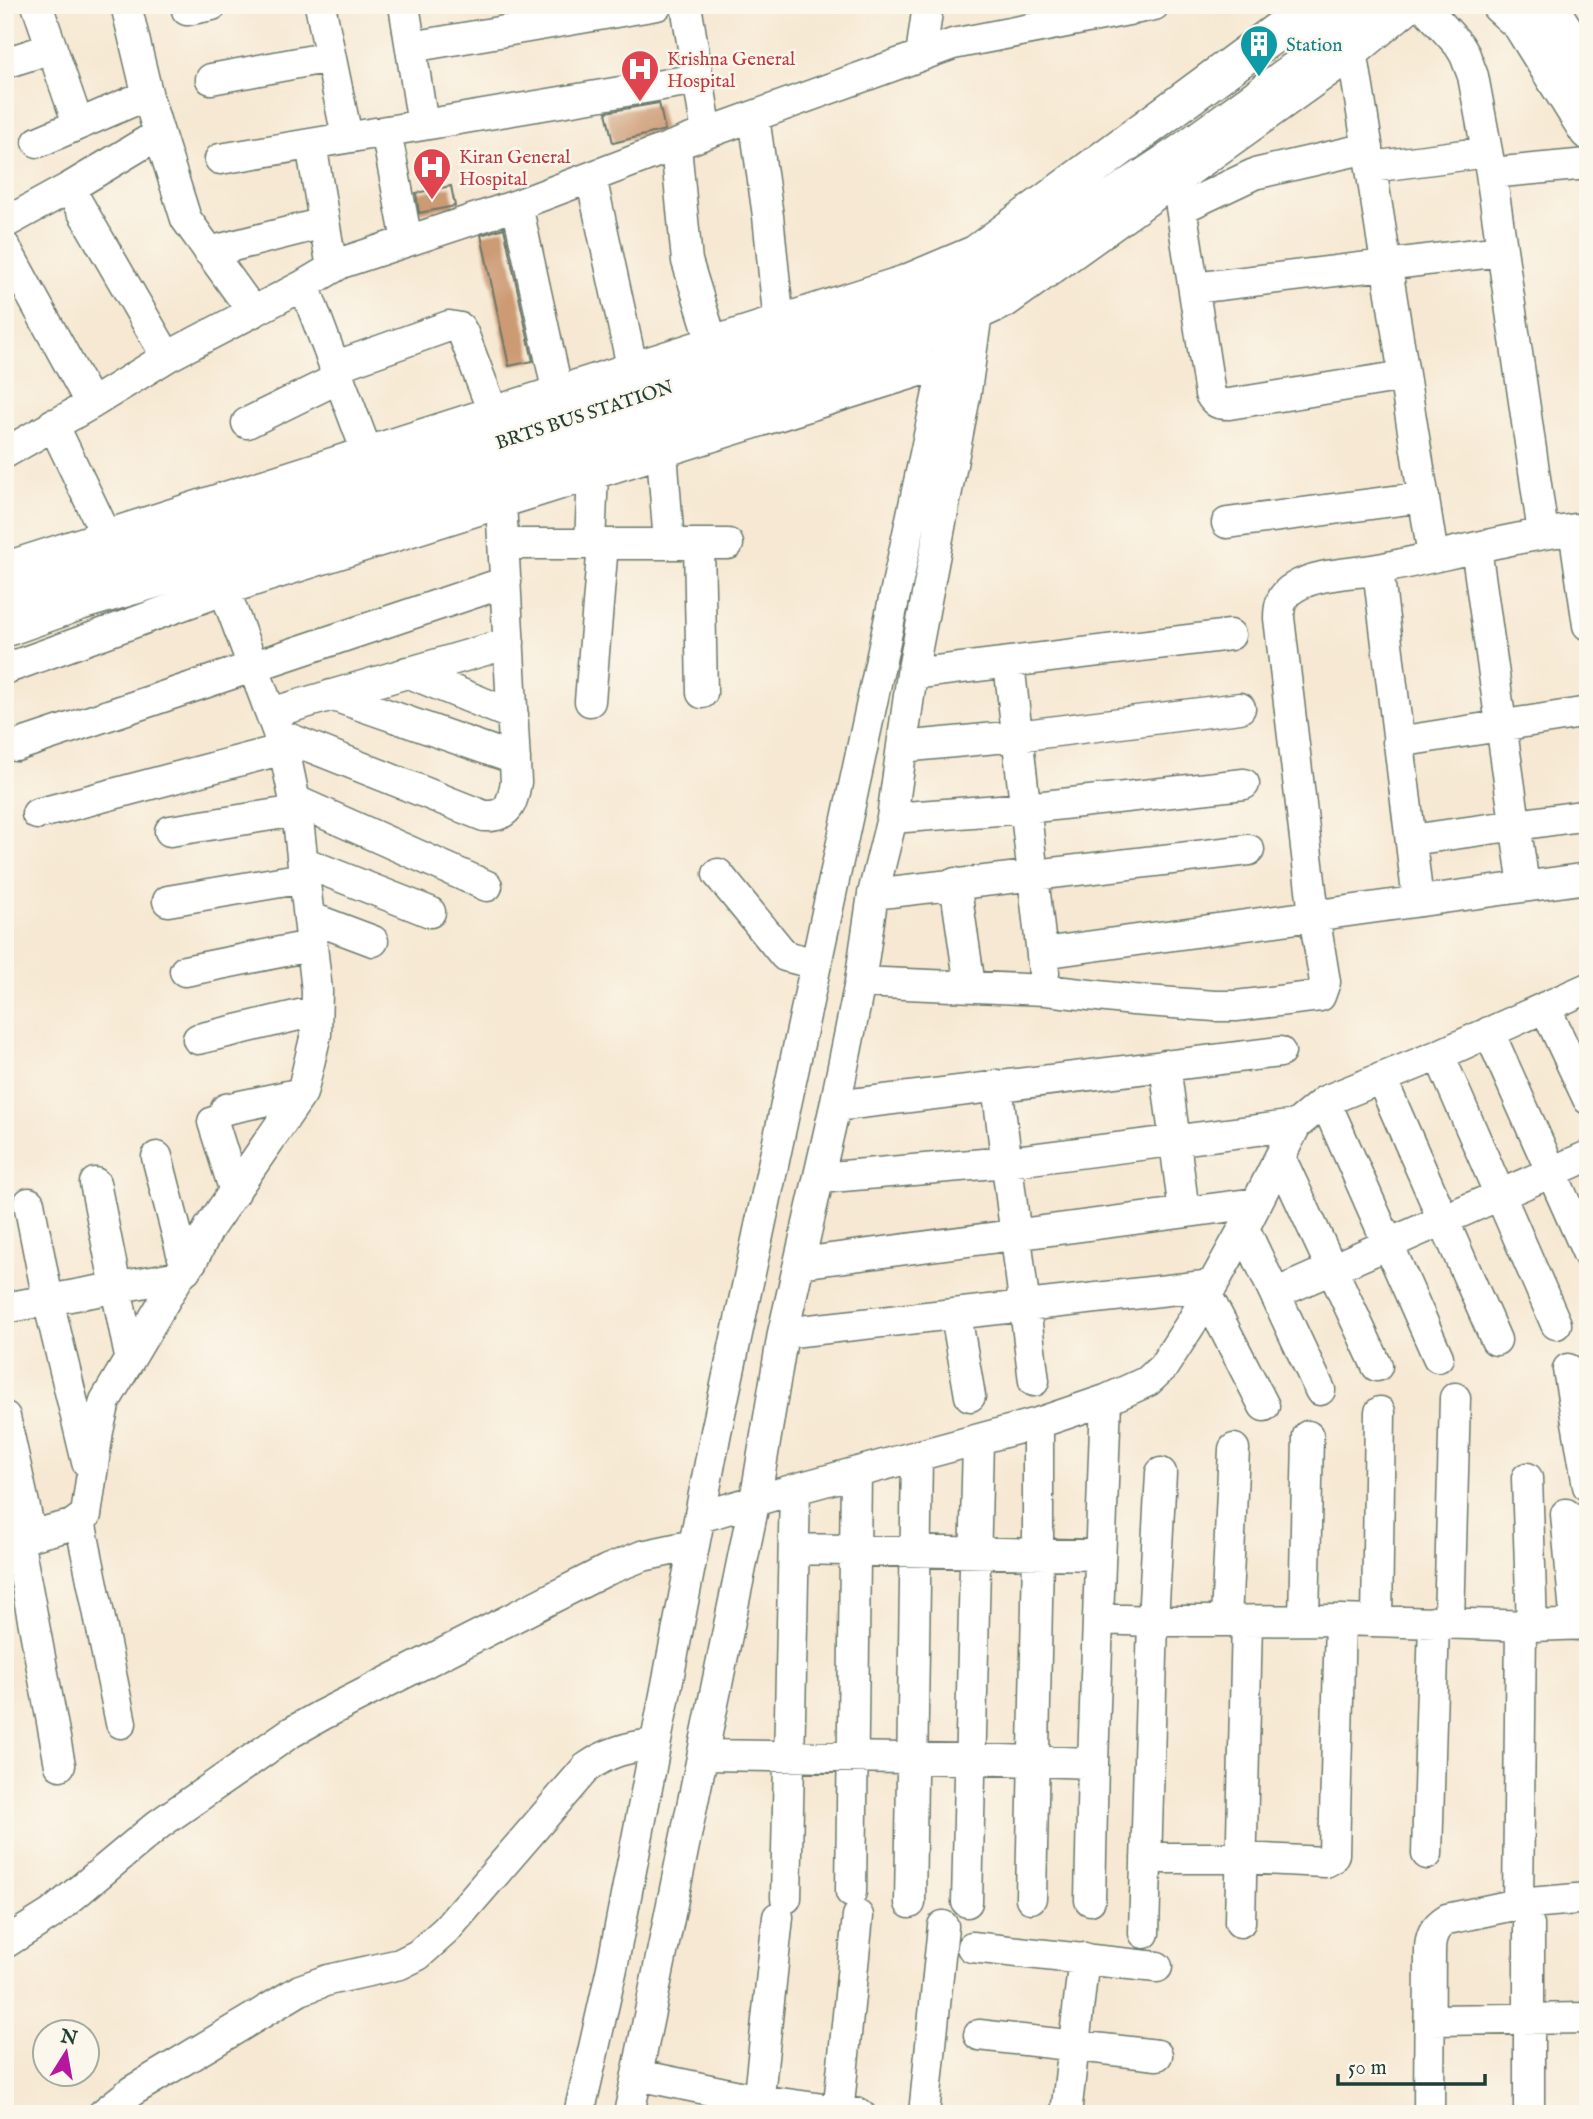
<svg xmlns="http://www.w3.org/2000/svg" width="1593" height="2119" viewBox="0 0 1593 2119" font-family="'IM FELL English',serif">
<style>
.building{fill:#cc9a73}
.lines{fill:none;stroke-linecap:round;stroke-linejoin:round}
.minor-casing{stroke:#6a796b;stroke-width:33}
.major-casing{stroke:#6a796b;stroke-width:40}
.minor{stroke:#fff;stroke-width:30}
.major{stroke:#fff;stroke-width:37}
.labels{text-anchor:middle;stroke-width:5;stroke-linejoin:round;paint-order:stroke}
.culture-label{font-size:19px;fill:#0d838f;stroke:#fbf7ec;text-anchor:start}
.health-label{font-size:19px;fill:#be3a42;stroke:#fbf7ec;text-anchor:start}
.street-label{font-size:19px;fill:#1f3d34;stroke:#fbf7ec}
</style>
<rect width="100%" height="100%" fill="#fbf7ec"/>
<filter id="ink" filterUnits="userSpaceOnUse"><feTurbulence type="fractalNoise" baseFrequency=".0143" numOctaves="2"/><feDisplacementMap in="SourceGraphic" scale="14" xChannelSelector="R" yChannelSelector="G"/><feConvolveMatrix kernelMatrix="1 2 1 2 8 2 1 2 1" color-interpolation-filters="sRGB"/></filter>
<filter id="wash" filterUnits="userSpaceOnUse"><feTurbulence type="fractalNoise" baseFrequency=".00686" numOctaves="4" result="noise"/><feDisplacementMap in="SourceGraphic" scale="28" xChannelSelector="R" yChannelSelector="G"/><feGaussianBlur stdDeviation="1.57" result="paint"/><feColorMatrix in="noise" values="0 0 0 0 0 0 0 0 0 0 0 0 0 0 0 0 0 1.4 0 .05"/><feComposite in="paint" operator="in"/></filter>
<g filter="url(#wash)">
<rect width="100%" height="100%" fill="#f6e8d2"/>
<g id="blocks">
<path class="building" d="M659 103 665 130 613 143 606 112Z
M451 186 455 206 419 213 416 193Z
M504 228 533 361 509 366 481 235Z"/>
</g>
</g>
<g filter="url(#ink)">
<use href="#blocks" fill-opacity="0" stroke="#6a796b" stroke-width="2"/>
<g class="lines">
<defs>
<path id="minor" d="M37 5 78 124
M126 5 149 101 186 219 253 312
M320 5 347 137
M404 5 423 125
M686 5 707 133 953 44 1154 5
M1423 5 1459 45 1465 55 1473 76 1491 173 1543 533
M187 10 212 5
M1297 35 1338 5
M411 47 657 5
M1352 50 1433 556
M921 55 928 5
M5 63 52 48
M211 79 330 57
M754 117 768 216 779 324
M386 131 407 241
M38 142 147 95
M311 144 332 268
M676 147 687 261 713 345
M220 159 698 79
M1371 167 1487 152
M1491 173 1588 164
M1176 175 1210 394C1215 403 1218 404 1229 404L1404 376
M591 177 633 371
M69 188 167 357
M517 205 558 394
M1182 208 1254 174 1368 148
M5 223 69 188 159 134
M5 247 91 404
M209 252 324 223
M304 285 368 455
M1194 288 1501 251
M334 367 449 326 460 328 463 333 494 415
M247 423 339 378
M53 424 108 539
M662 452 669 544
M5 453 91 404 167 357 304 285 341 263 517 205 707 133
M1227 523 1424 497
M1574 529 1588 625
M504 544H728
M590 544 593 473
M699 544 702 693
M1476 548 1524 886
M1378 569 1418 901
M5 605 86 573 907 311 973 285 998 270 1181 149 1379 5
M1009 663 1044 973
M5 669 224 590 945 363 959 355
M407 672 513 715
M912 674 1230 635
M331 695 515 759
M590 701 603 544
M271 713 509 643
M278 734 484 816C509 817 512 804 516 782L501 502
M1398 742 1588 712
M16 746 506 582
M902 747 1017 736 1240 708
M294 800 487 886
M37 814 284 749
M892 818 1026 808 1244 784
M170 831 297 811
M1411 840 1588 815
M303 862 430 912
M718 874 785 956 816 964
M955 883 970 986
M873 894 1249 850
M168 901 304 878
M309 917 373 941
M1042 953 1588 878
M185 971 310 946
M860 982 1046 990 1133 1000 1215 1006H1236L1320 996 1325 982 1314 915 1279 618C1279 604 1282 594 1295 587 1318 573 1352 574 1378 569 1448 555 1517 535 1588 528
M1545 1007 1588 1099
M1489 1032 1588 1254
M198 1039 316 1011
M1439 1055 1556 1324
M1165 1065 1184 1212
M1381 1078 1496 1340
M997 1085 1034 1381
M1325 1101 1438 1357
M835 1106 1280 1052
M226 1109 302 1093
M213 1122 235 1192
M157 1157 186 1269
M1280 1157 1377 1366
M819 1178 1007 1162 1296 1125
M95 1183 130 1357
M29 1203 48 1300 87 1462
M1244 1228 1320 1390
M800 1263 1256 1203
M1275 1294 1588 1156
M1207 1295 1264 1406
M5 1308 179 1276
M956 1315 970 1396
M783 1333 1213 1285
M1568 1369 1588 1486
M1106 1400 1098 1619 1153 1621 1340 1620 1532 1626 1588 1624
M5 1417 31 1536
M1527 1478 1532 1626
M1566 1514 1576 1625
M700 1517 795 1489 1038 1423 1106 1400 1148 1381 1163 1367 1192 1322 1244 1228 1296 1125 1325 1101 1439 1055 1588 988
M80 1521 121 1723
M18 1539 60 1765
M5 1542 72 1525 86 1515 98 1431 105 1401 179 1276 192 1261 209 1228 302 1093 316 1034 317 991 297 811 284 749 214 562
M794 1549 1099 1555
M1304 1619 1308 1436
M1226 1620 1234 1449
M1377 1621 1380 1412
M1449 1622 1455 1398
M704 1755 969 1759 1093 1763 1098 1619
M1427 1854 1434 1622
M1146 1858H1241L1325 1862 1331 1859 1334 1854 1340 1620
M851 1892 856 1474
M786 1898 795 1489
M1031 1898 1038 1554V1423
M1090 1900 1093 1763
M967 1902 978 1441
M910 1903 917 1456
M1518 1904 1521 1625
M1240 1922 1247 1621
M1144 1933 1153 1621 1161 1473
M5 1943 51 1914 159 1824 290 1733 322 1715 607 1570 642 1556 694 1545
M972 1947 1157 1967
M1430 2020 1588 2018
M979 2035 1157 2055
M638 2075 758 2100 860 2114
M1529 2110V1925
M103 2114 132 2091 300 1990 328 1980 400 1964 418 1955 446 1930 586 1768C608 1752 628 1747 654 1744
M579 2114 612 1968 716 1432 947 351C946 323 940 300 929 274
M629 2114 758 1484 783 1333 835 1106 860 982 873 894 892 818 912 674 966 391 977 313 973 285 964 260
M757 2114 778 1917
M838 2114 858 1916
M924 2114 943 1926
M1066 2114 1084 1958
M1429 2114 1430 1951C1430 1936 1434 1927 1447 1919L1518 1904 1588 1898"/>
<path id="major" d="M1500 5 1521 24 1588 131
M1548 5 1588 68
M5 571 905 284 976 254 1313 5
M5 628 81 601 214 562 915 339 1004 299 1352 50 1406 5"/>
</defs>
<use href="#minor" class="minor-casing"/>
<use href="#major" class="major-casing"/>
<use href="#minor" class="minor"/>
<use href="#major" class="major"/>
</g>
</g>
<defs>
<symbol id="building-pin" viewBox="-11 -11 22 30"><path d="M0 17L-7.5 6A9.5 9.5 0 1 1 7.5 6Z" fill="#0f9aa8" stroke="#fbf7ec"/><path d="M-4-6H4V6H1V3H-1V6H-4ZM-2.5-4.3h1.7v1.8h-1.7ZM.8-4.3h1.7v1.8H.8ZM-2.5-1h1.7V.8h-1.7ZM.8-1h1.7V.8H.8Z" fill="#fff"/></symbol>
<symbol id="hospital-pin" viewBox="-11 -11 22 30"><path d="M0 17L-7.5 6A9.5 9.5 0 1 1 7.5 6Z" fill="#e0444e" stroke="#fbf7ec"/><path d="M-5-5h3v3.5h4V-5h3V5h-3V1.5h-4V5h-3Z" fill="#fff"/></symbol>
</defs>
<g fill-rule="evenodd">
<use href="#building-pin" x="1237" y="22" width="44" height="60"/>
<use href="#hospital-pin" x="618" y="47" width="44" height="60"/>
<use href="#hospital-pin" x="410" y="145" width="44" height="60"/>
</g>
<g class="labels">
<g class="culture-label">
<text x="1286" y="51">Station</text>
</g>
<g class="health-label">
<text x="667" y="65">Krishna General<tspan x="667" dy="22">Hospital</tspan></text>
<text x="459" y="163">Kiran General<tspan x="459" dy="22">Hospital</tspan></text>
</g>
<g class="street-label">
<text transform="translate(584 414) rotate(-18)" y="7">BRTS BUS STATION</text>
</g>
</g>
<rect width="1593" height="2119" fill="none" stroke="#fbf7ec" stroke-width="28"/>
<g transform="translate(66 2053) rotate(11)"><circle r="33" fill="#fbf7ec" stroke="#a3ada2" stroke-width="2"/>
<path d="M0-5L12 26L0 18L-12 26Z" fill="#b5179e"/>
<text y="-10" font-size="19" font-weight="bold" text-anchor="middle" fill="#1f3d34">N</text>
</g>
<path d="M1338 2074v10h147v-10" fill="none" stroke="#1f3d34" stroke-width="3.5"/>
<text x="1348" y="2074" font-size="21" fill="#1f3d34" stroke="#fbf7ec" stroke-width="5" paint-order="stroke">50 m</text>
</svg>
